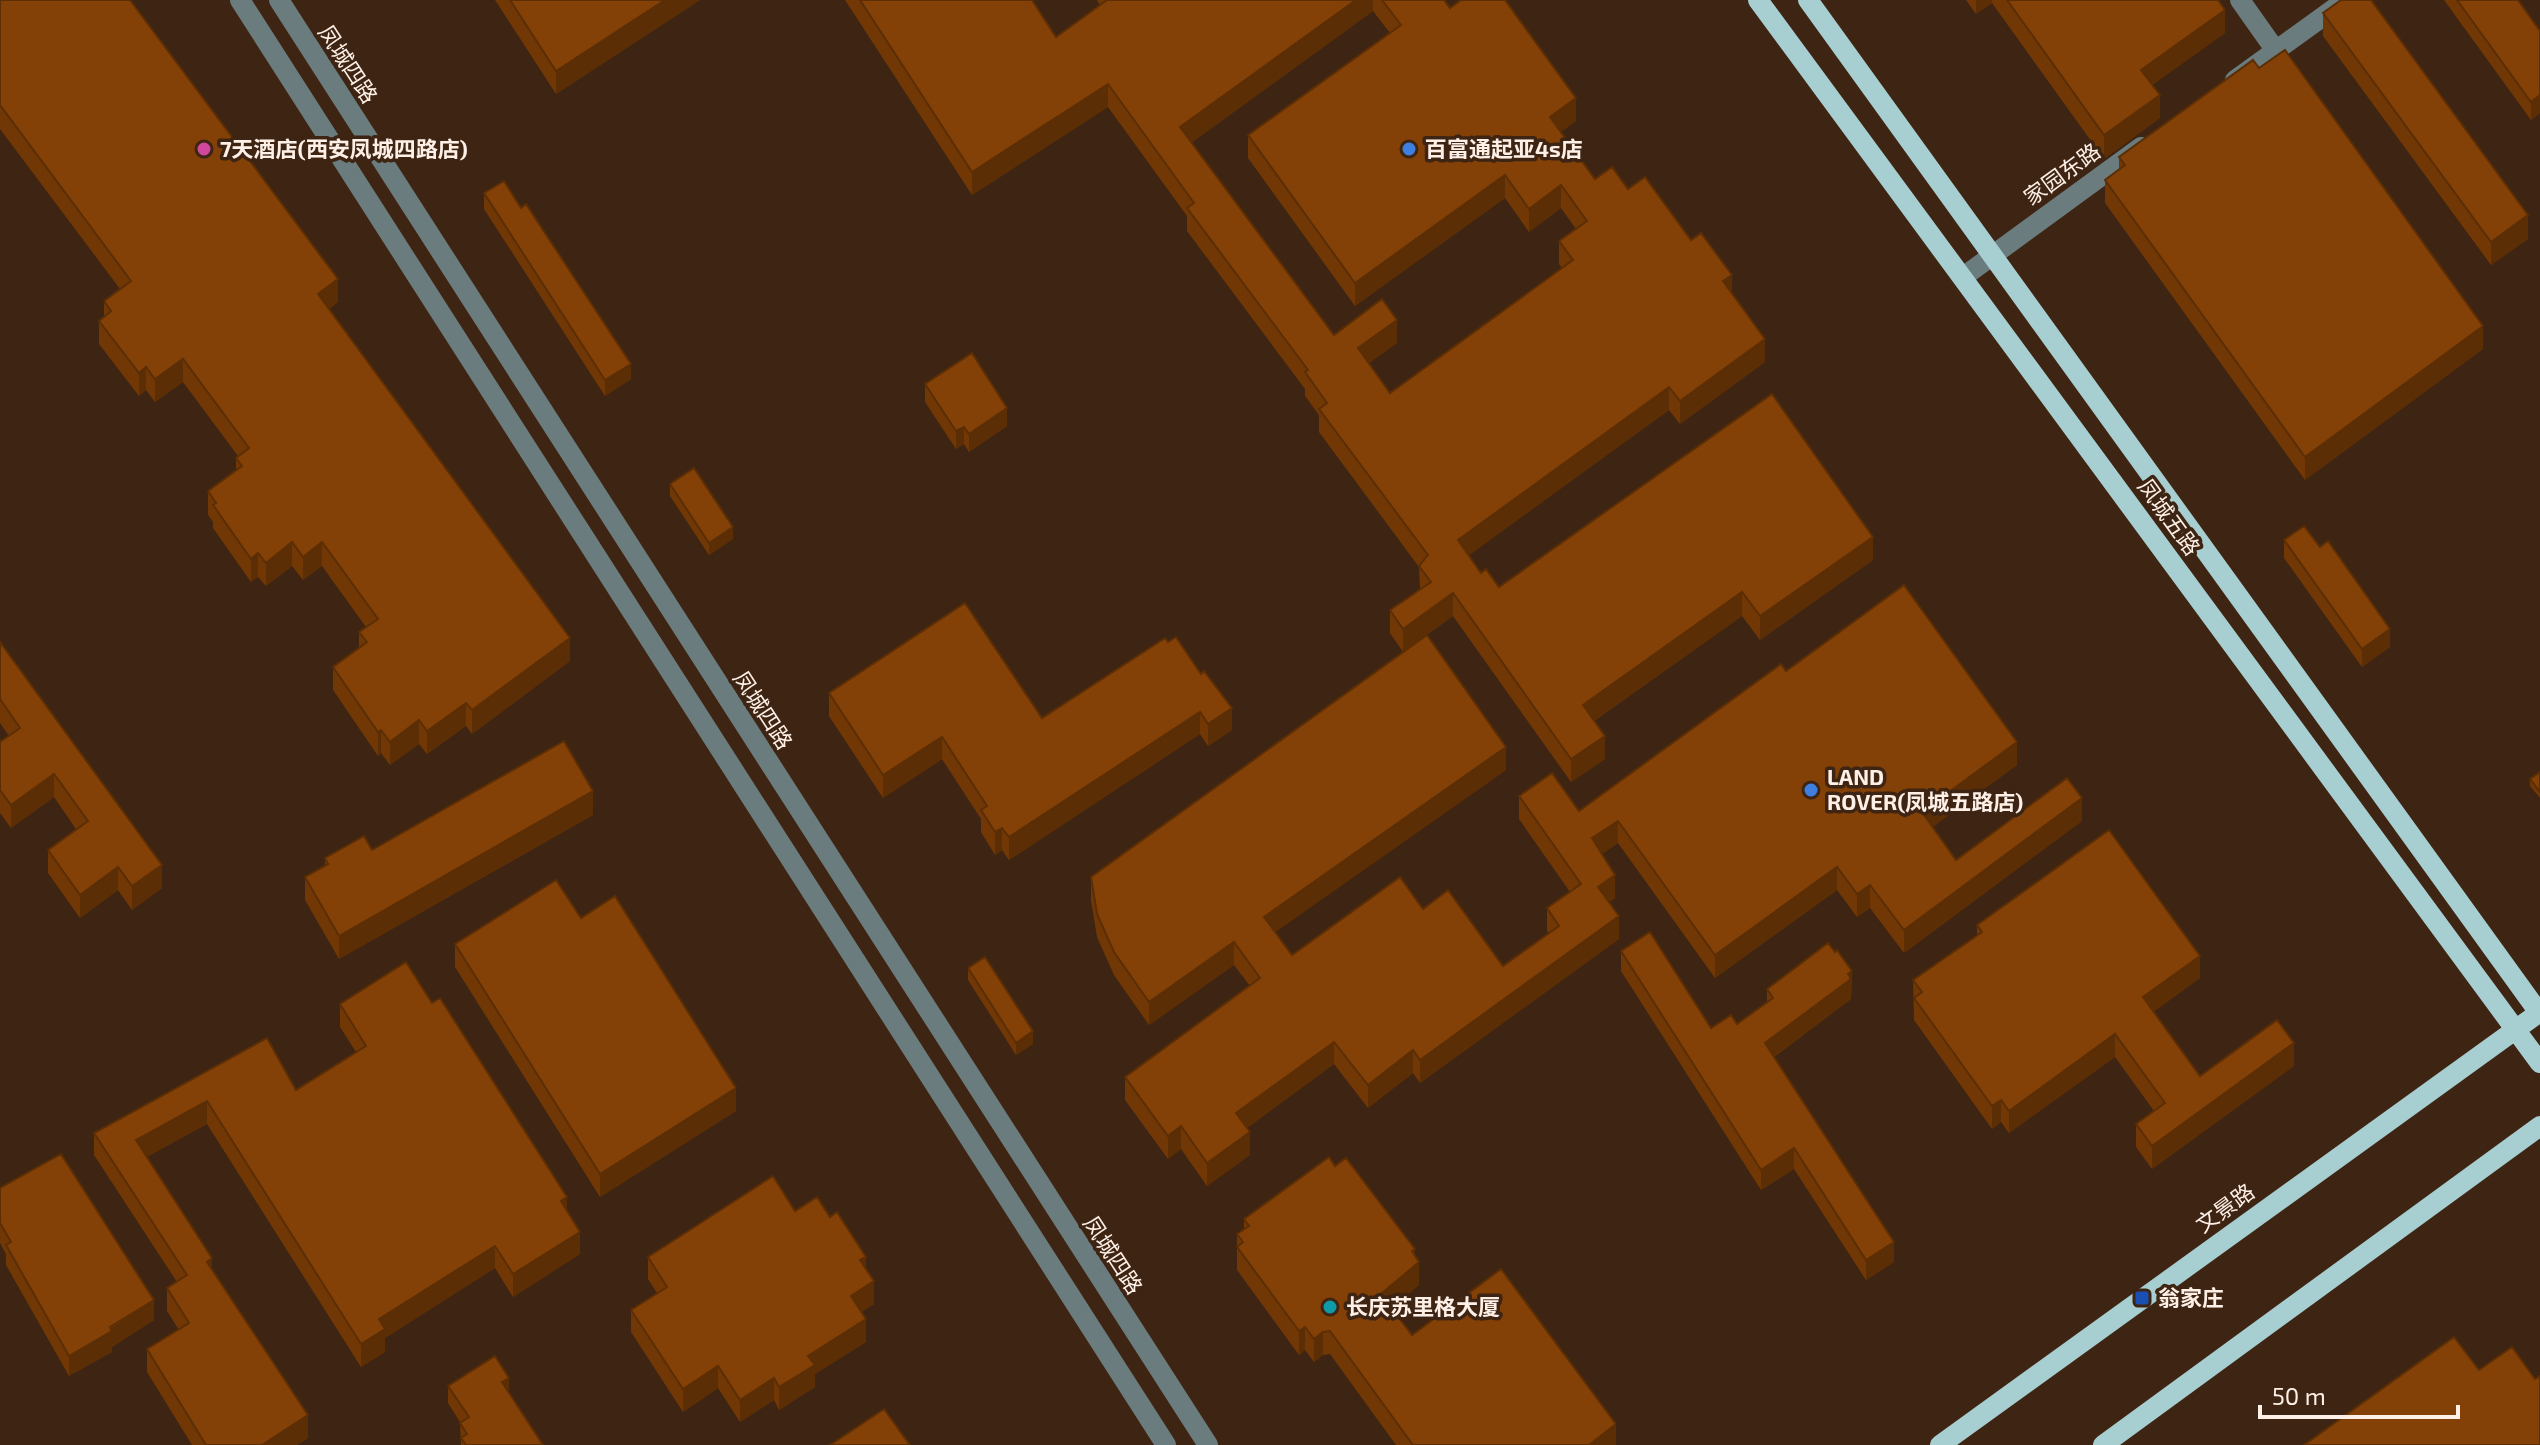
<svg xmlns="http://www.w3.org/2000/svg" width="2540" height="1445" viewBox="0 0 2540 1445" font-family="'Exo 2','Noto Sans SC',sans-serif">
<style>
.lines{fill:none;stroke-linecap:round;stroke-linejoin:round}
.minor{stroke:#6a7c7d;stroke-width:20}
.major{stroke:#a7ced0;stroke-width:20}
.wall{fill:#713806;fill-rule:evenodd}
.shaded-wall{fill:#5c2e05}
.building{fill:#834107;stroke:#5c2e05;stroke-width:2}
.hotel-dot{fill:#d1479c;stroke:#3e2413;stroke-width:3}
.shop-dot{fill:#3f7fe0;stroke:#3e2413;stroke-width:3}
.transit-dot{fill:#1a4fb4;stroke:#3e2413;stroke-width:3}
.culture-dot{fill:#0f9aa8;stroke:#3e2413;stroke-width:3}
.labels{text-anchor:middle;stroke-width:7;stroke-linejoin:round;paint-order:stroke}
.street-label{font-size:22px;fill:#fef0e7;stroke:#3e2413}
.poi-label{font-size:22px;font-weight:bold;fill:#fef0e7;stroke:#3e2413;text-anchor:start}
</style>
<rect width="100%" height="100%" fill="#3e2413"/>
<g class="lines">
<path class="minor" d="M240 0 1166 1445
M279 0 1208 1445
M2240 0 2276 51
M2235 80 2346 0
M1963 277 2141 147"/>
<path class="major" d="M1758 0 2540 1063
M1808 0 2540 1014
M1940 1445 2540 1012
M2103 1445 2540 1126"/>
</g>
<path class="wall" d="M0 0 338 302 329 309 570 661 472 734 466 726 427 754 419 744 390 765 381 753 378 756 333 690V667L359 648V632L366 627 322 566 303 580 292 566 266 586 258 577 251 582 213 528V522L208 515V491L236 471V458L238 456 183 382 155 402 146 390 139 396 99 344V321L104 317V301L120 289 0 129Z
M495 0H700L556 94Z
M845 0H1032L1056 37 1100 5 1097 0H1444L1450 8 1576 121 1561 132 1595 179 1628 189 1691 240 1732 293 1765 362 1680 424 1669 410 1469 555 1481 573 1499 587 1873 560 1760 640 1742 616 1594 721 1605 759 1571 782 1453 616 1403 652 1390 633V610L1420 590 1419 567 1319 432V415L1305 396V389L1187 231V216L1108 107 972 195ZM1373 11 1390 33 1248 135V158L1355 306 1505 198 1529 232 1561 208 1576 229 1559 241V264L1562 268 1390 393 1369 363 1397 343 1334 335 1191 143Z
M1966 0H2218L2225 33 2152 85 2160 118 2104 159 1992 3 1976 14Z
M2444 0H2518L2540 31V113L2531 120Z
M2323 13 2528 239 2491 265 2323 36Z
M2259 68 2483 349 2305 480 2105 203V180L2119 169V157Z
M484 193 521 208 631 379 605 396 484 209Z
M925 384 1007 426 969 452 964 444 956 449 925 402Z
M670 484 733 539 709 555 670 496Z
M2284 540 2390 647 2362 667 2284 558Z
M1165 638 1232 730 1208 746 1200 734 1009 860 1002 850 995 855 981 832V819L942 759 883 798 829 716V693L1042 718Z
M0 642 162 888 132 910 118 890 80 918 48 873V850L76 829 54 797 11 828 0 813V742L9 736 0 723Z
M1786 671 2017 765 1932 827 1956 860 2082 821 1904 953 1870 908 1857 917 1837 890 1715 978 1618 843 1602 854 1615 898 1609 902 1619 939 1420 1083 1413 1073 1368 1108 1334 1064 1247 1128 1250 1155 1207 1186 1181 1149 1168 1159 1125 1100V1077L1250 986 1234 965 1149 1025 1114 975 1097 937 1091 900V877L1506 770 1275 932 1292 955 1423 909 1503 966 1549 933 1547 931V908L1570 892 1519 819V796L1579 811Z
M2540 772V798L2530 786V779Z
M593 815 339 959 305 900V877L325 866V858Z
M581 918 736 1111 600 1197 455 967V944Z
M1977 925 2200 978 2153 1012 2200 1076 2294 1066 2152 1169 2136 1147V1124L2154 1111 2115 1057 2009 1133 2001 1122 1992 1129 1914 1020 1913 980 1977 935Z
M1621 951 1711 1028 1737 1024 1767 1003V989L1852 971 1851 999 1774 1057 1894 1262 1866 1280 1794 1169 1761 1190 1621 971Z
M968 968 1033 1044 1016 1055 968 980Z
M340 1004 567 1210 580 1254 513 1297 495 1268 385 1338V1352L361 1367 207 1124 146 1157 212 1270 308 1438 297 1445H192L147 1372V1349L179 1330 167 1311V1288L177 1282 94 1155V1133L267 1038 296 1090 356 1052 340 1027Z
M1335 1166 1415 1256 1419 1285 1392 1308 1412 1335 1616 1445H1396L1330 1354 1323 1355 1314 1362 1305 1350 1299 1355 1237 1270V1234L1244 1229V1219Z
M0 1188 154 1320 112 1347V1352L69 1376 6 1265V1254L0 1243Z
M795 1211 830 1217 866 1270 874 1304 861 1312 866 1342 815 1374V1387L779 1410 774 1400 740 1422 718 1388 683 1412 631 1332V1310L657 1293 648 1279V1257Z
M448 1386 509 1393 543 1445H461L460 1422 448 1403Z"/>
<path class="shaded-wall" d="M665 0H700L556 94V71Z
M1356 0H1373V11L1180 151V127Z
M1976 0H1992V3L1976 14Z
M2225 10V33L2141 93V70Z
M1108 84V107L972 195V172Z
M2160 95V118L2104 159V135Z
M2540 95V113L2531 120V102Z
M1576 98V121L1550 140V117Z
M1505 175V198L1355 306V283Z
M1561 185V208L1529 232V209Z
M2528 215V239L2491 265V242Z
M1732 275V298L1723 281Z
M338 279V302L318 317V294Z
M1397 320V343L1358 371V348Z
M2483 326V349L2305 480V457Z
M1765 339V362L1680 424V401Z
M183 359V382L155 402V379Z
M631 364V379L605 396V380Z
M146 367V390L139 396V373Z
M1669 387V410L1458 563V540Z
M1007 408V426L969 452V434Z
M964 427V444L956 449V431Z
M733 527V539L709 555V543Z
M1873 537V560L1760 640V616Z
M292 542V566L266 586V563Z
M322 542V566L303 580V557Z
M258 553V577L251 582V559Z
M1742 592V616L1583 728V705Z
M1453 593V616L1403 652V629Z
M2390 629V647L2362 667V649Z
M570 638V661L472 734V710Z
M466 703V726L427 754V731Z
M1232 708V730L1208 746V724Z
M1200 712V734L1009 860V837Z
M419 720V744L390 765V742Z
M381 730V753L378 756V732Z
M1605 736V759L1571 782V759Z
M942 737V759L883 798V775Z
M2017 742V765L1922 835V812Z
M1506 747V770L1264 940V917Z
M54 774V797L11 828V805Z
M593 791V815L339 959V936Z
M2082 798V821L1904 953V930Z
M1618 821V843L1592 861V838Z
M1002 828V850L995 855V832Z
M162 865V888L132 910V886Z
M118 867V890L80 918V895Z
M1837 867V890L1715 978V955Z
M1615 875V898L1598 910V887Z
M1870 885V908L1857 917V894Z
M1619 916V939L1420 1083V1060Z
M1234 942V965L1149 1025V1002Z
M2200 956V978L2143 1019V997Z
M1852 971 1851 999 1765 1063V1043Z
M1033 1031V1044L1016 1055V1043Z
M2115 1034V1057L2009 1133V1111Z
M1334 1042V1064L1236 1136V1113Z
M2294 1043V1066L2152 1169V1146Z
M1413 1050V1073L1368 1108V1085Z
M736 1088V1111L600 1197V1174Z
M2001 1100V1122L1992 1129V1106Z
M207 1101V1124L136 1163V1140Z
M1181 1126V1149L1168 1159V1136Z
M1250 1132V1155L1207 1186V1163Z
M1794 1148V1169L1761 1190V1170Z
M567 1197V1220L561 1201Z
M580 1232V1254L513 1297V1274Z
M1894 1242V1262L1866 1280V1260Z
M495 1246V1268L385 1338V1352L361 1367V1344L379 1319Z
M1415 1249V1265L1419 1262V1285L1381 1317V1294L1412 1251Z
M866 1257V1279L860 1260Z
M212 1258V1281L207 1262Z
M874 1281V1304L851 1319V1296Z
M154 1300V1320L112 1347V1352L69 1376V1356Z
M866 1319V1342L815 1374V1387L779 1410V1387L808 1356Z
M1305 1327V1350L1299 1355V1331Z
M1323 1332V1355L1314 1362V1339Z
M718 1366V1388L683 1412V1389Z
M509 1378V1396L502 1382Z
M774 1378V1400L740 1422V1400Z
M308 1415V1438L297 1445H262Z
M1616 1424V1445H1589Z"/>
<path class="building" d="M0 0H130L338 279 318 294 570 638 472 710 466 703 427 731 419 720 390 742 381 730 378 732 333 667 367 642 359 632 378 619 322 542 303 557 292 542 266 563 258 553 251 559 213 505 216 503 208 491 242 466 236 458 249 448 183 359 155 379 146 367 139 373 99 321 111 311 104 301 131 281 0 105Z
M510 0H665L556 71Z
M860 0H1032L1056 37 1107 0H1356L1180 127 1334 335 1382 299 1397 320 1358 348 1390 393 1573 260 1559 241 1587 221 1561 185 1529 209 1505 175 1355 283 1248 135 1401 25 1382 0H1444L1450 8 1461 0H1505L1576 98 1550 117 1595 179 1612 167 1628 189 1645 177 1691 240 1701 233 1732 275 1723 281 1765 339 1680 401 1669 387 1458 540 1481 573 1486 569 1499 587 1772 394 1873 537 1760 616 1742 592 1583 705 1605 736 1571 759 1453 593 1403 629 1390 610 1431 582 1419 566 1428 555 1319 409 1327 403 1305 372 1308 370 1187 208 1194 203 1108 84 972 172Z
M2007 0H2218L2225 10 2141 70 2160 95 2104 135Z
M2341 0H2371L2528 215 2491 242 2323 13Z
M2457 0H2518L2540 31V95L2531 102Z
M2285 50 2483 326 2305 457 2105 180 2125 165 2119 157 2253 60 2259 68Z
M504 181 521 208 526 204 631 364 605 380 484 193Z
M972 353 1007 408 969 434 964 427 956 431 925 384Z
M694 468 733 527 709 543 670 484Z
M2304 526 2320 547 2328 541 2390 629 2362 649 2284 540Z
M1904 585 2017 742 1922 812 1956 860 2067 778 2082 798 1904 930 1870 885 1857 894 1837 867 1715 955 1618 821 1592 838 1615 875 1598 887 1619 916 1420 1060 1413 1050 1368 1085 1334 1042 1236 1113 1250 1132 1207 1163 1181 1126 1168 1136 1125 1077 1260 978 1234 942 1149 1002 1114 952 1097 914 1091 877 1427 635 1506 747 1264 917 1292 955 1400 877 1423 909 1448 890 1503 966 1559 926 1547 908 1581 884 1519 796 1552 773 1579 811 1781 664 1786 671Z
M965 603 1042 718 1165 638 1168 642 1176 637 1201 674 1204 671 1232 708 1208 724 1200 712 1009 837 1002 828 995 832 981 810 987 806 942 737 883 775 829 693Z
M0 642 162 865 132 886 118 867 80 895 48 850 88 821 54 774 11 805 0 790V742L20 728 0 699Z
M564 741 593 791 339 936 305 877 328 864 325 858 364 836 372 850Z
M2540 772V792L2530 779Z
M2109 830 2200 956 2143 997 2200 1076 2277 1020 2294 1043 2152 1146 2136 1124 2165 1103 2115 1034 2009 1111 2001 1100 1992 1106 1914 998 1922 992 1913 980 1982 932 1977 925Z
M556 880 581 918 615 896 736 1088 600 1174 455 944Z
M1650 932 1711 1028 1731 1015 1737 1024 1773 998 1767 989 1828 943 1835 952 1837 950 1852 971 1848 974 1851 979 1765 1043 1894 1242 1866 1260 1794 1148 1761 1170 1621 951Z
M985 957 1033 1031 1016 1043 968 968Z
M406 962 432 1003 440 998 567 1197 561 1201 580 1232 513 1274 495 1246 379 1319 385 1329 361 1344 207 1101 136 1140 212 1258 207 1262 308 1415 262 1445H206L147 1349 189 1323 167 1288 187 1275 94 1133 267 1038 296 1090 366 1046 340 1004Z
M61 1154 154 1300 110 1327 112 1331 69 1356 6 1245 11 1242 0 1223V1188Z
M1329 1157 1335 1166 1346 1158 1415 1249 1412 1251 1419 1262 1381 1294 1412 1335 1501 1269 1616 1424 1589 1445H1413L1330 1331 1323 1332 1314 1339 1305 1327 1299 1331 1237 1247 1243 1242 1237 1234 1249 1226 1244 1219Z
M773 1176 795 1211 817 1197 830 1217 837 1212 866 1257 860 1260 874 1281 851 1296 866 1319 808 1356 815 1365 779 1387 774 1378 740 1400 718 1366 683 1389 631 1310 667 1287 648 1257Z
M2454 1337 2479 1370 2512 1347 2535 1379 2540 1376V1445H2304Z
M495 1356 509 1378 502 1382 543 1445H466L461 1438 467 1434 460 1423 469 1417 448 1386Z
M884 1409 910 1445H830Z"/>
<circle class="hotel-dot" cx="204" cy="149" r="8"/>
<g class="shop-dot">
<circle cx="1409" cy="149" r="8"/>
<circle cx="1811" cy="790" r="8"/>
</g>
<rect class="transit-dot" x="2134" y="1290" width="16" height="16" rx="4"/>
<circle class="culture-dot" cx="1330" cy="1307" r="8"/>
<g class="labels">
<g class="street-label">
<text transform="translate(348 64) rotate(57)" y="8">凤城四路</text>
<text transform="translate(2062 174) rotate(-36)" y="8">家园东路</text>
<text transform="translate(2169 517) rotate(54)" y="8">凤城五路</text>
<text transform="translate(763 710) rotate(57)" y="8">凤城四路</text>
<text transform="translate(2225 1208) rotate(-36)" y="8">文景路</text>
<text transform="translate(1113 1255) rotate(57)" y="8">凤城四路</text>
</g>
<g class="poi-label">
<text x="220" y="157">7天酒店(西安凤城四路店)</text>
<text x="1425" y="157">百富通起亚4s店</text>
<text x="1827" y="785">LAND<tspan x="1827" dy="25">ROVER(凤城五路店)</tspan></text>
<text x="2158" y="1306">翁家庄</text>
<text x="1346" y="1315">长庆苏里格大厦</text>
</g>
</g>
<path d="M2260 1405v12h198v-12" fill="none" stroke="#fef0e7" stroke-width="4"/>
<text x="2272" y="1405" font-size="24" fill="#fef0e7" stroke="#3e2413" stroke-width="6" paint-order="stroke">50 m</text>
</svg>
